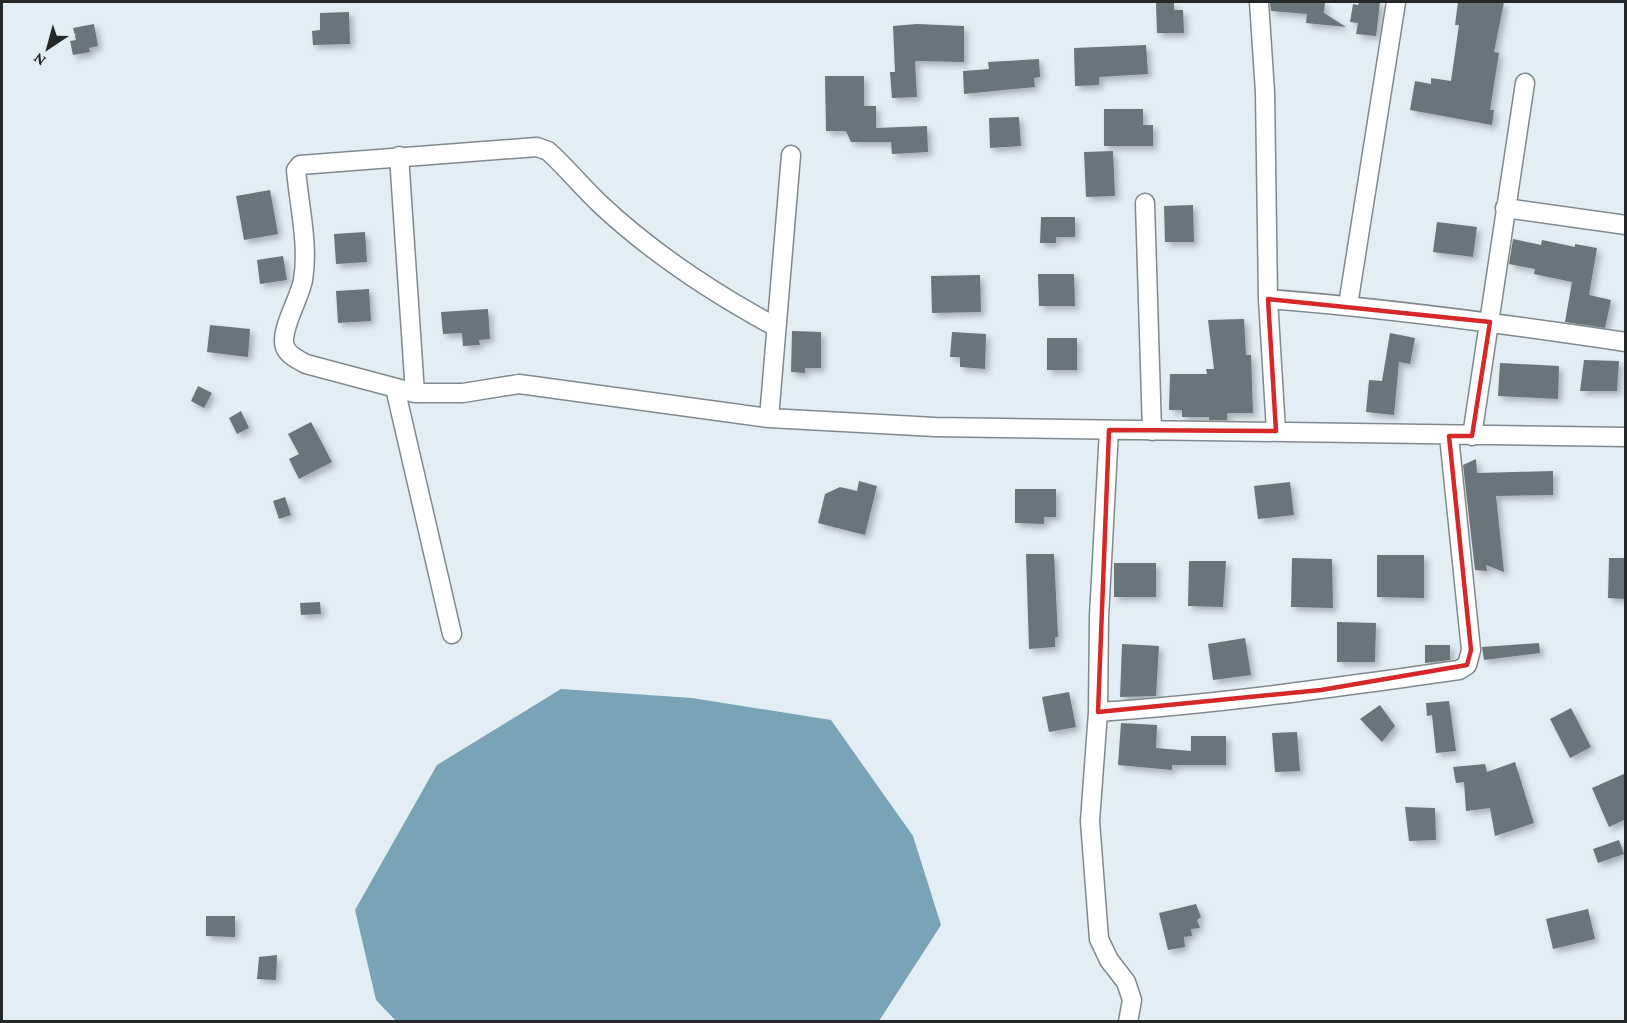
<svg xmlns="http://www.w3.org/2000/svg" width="1627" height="1023" viewBox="0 0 1627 1023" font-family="'Crimson Pro',serif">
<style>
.water{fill:#79a3b7}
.building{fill:#6b7479;filter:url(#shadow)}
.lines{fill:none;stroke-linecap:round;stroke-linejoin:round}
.street-casing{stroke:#7f898e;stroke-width:21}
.street{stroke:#fff;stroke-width:18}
.marked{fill:none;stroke:#d62828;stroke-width:4.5;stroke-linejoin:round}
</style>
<defs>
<filter id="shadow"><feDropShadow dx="4" dy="4" stdDeviation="3" flood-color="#0004"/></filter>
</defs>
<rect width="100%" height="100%" fill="#e3eef4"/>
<path class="water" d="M561 689 692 698 831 720 913 836 941 925 879 1021 397 1022 376 1000 355 910 437 765Z"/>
<path class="building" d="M1174 2V10H1183L1184 33H1157L1156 3Z
M1270 2H1325L1324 13 1346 27 1306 23 1307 14 1271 11Z
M1359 2H1380L1376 36 1356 34 1358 23 1350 22 1353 4 1358 5Z
M1458 2H1504L1494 52 1499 53 1490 110H1494L1492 125 1410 110 1415 81 1431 84V78L1451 81 1459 25H1455Z
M349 12 350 44 313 45 312 31 320 30V13Z
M94 24 98 46 89 48 90 52 73 55 70 41 76 40 73 28Z
M917 24 964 26V62L915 61 917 97 892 98 890 72H895L893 26Z
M1146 45 1148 74 1099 77V85L1075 86 1074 48Z
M1039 59 1040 77 1034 78 1035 87 964 94 963 71 989 69 988 62Z
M825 76H864V106H876V128L927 126 928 152 892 154 891 142H851L846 131H826Z
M1104 109H1143V125H1153V146H1104Z
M1019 117 1021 146 990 148 989 118Z
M1113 151 1115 196 1086 197 1084 152Z
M270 190 278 234 244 240 236 196Z
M1193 205 1194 242H1165L1164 206Z
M1041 217H1075V237H1056V243H1040Z
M1437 222 1477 227 1473 257 1433 252Z
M365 232 367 262 336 264 334 234Z
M1513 239 1541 245 1542 240 1575 247V244L1597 248 1589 295 1611 300 1605 328 1565 322 1572 282 1534 274 1535 269 1509 264Z
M283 256 287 280 260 284 257 260Z
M1038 274H1074L1075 306H1039Z
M980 275 981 312 932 313 931 276Z
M369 289 371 321 338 323 336 291Z
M488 309 490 339 479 340 480 345 463 346 462 333 443 334 441 312Z
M1244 319 1246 355H1251L1253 413H1227V420H1209V417H1182V410H1169L1170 374H1207L1206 369H1214L1208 320Z
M210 325 250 329 248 357 207 352Z
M792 331 821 332V368H805V373L791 372Z
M952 332 986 334 985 369 960 367V357H950Z
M1390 333 1415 338 1410 364 1399 362 1394 415 1366 412 1369 380 1382 381Z
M1047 338H1077V370H1047Z
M1584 360 1619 361 1617 391H1580Z
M1500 363 1559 366 1558 399 1498 396Z
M198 386 212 393 204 408 191 401Z
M241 411 249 428 237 434 229 418Z
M311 422 332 462 299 479 289 459 299 454 288 434Z
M1476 459 1477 473 1553 471V495L1496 496 1504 572 1486 565 1487 571 1475 570 1463 465Z
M859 481 877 486 865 535 818 523 825 494 840 487 857 491Z
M1290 482 1294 515 1258 519 1254 486Z
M1015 489H1056V517H1044V524L1015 523Z
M285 497 291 515 279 519 273 501Z
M1026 554H1054L1058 637H1055V647L1029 649Z
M1377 555H1424V598L1377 597Z
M1292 558 1332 559 1333 608 1291 607Z
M1609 558H1626V599L1608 598Z
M1189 561H1226L1223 607 1188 606Z
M1114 563H1156V597H1114Z
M320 602 321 614 301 615 300 603Z
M1337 622 1376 623 1375 662H1337Z
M1245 638 1251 675 1213 680 1208 644Z
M1539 643 1540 653 1484 660 1482 647Z
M1122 644 1159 646 1156 696 1120 697Z
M1425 645H1450V660L1425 663Z
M1069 692 1076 727 1049 732 1042 697Z
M1449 701 1456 751 1436 753 1432 715 1427 716 1426 703Z
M1380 705 1395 726 1382 742 1360 719Z
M1571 708 1591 747 1570 758 1550 719Z
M1121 723 1157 725 1156 748 1191 751V736H1226V765H1172V770L1118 765Z
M1297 732 1300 771 1275 772 1272 733Z
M1515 762 1534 823 1495 836 1490 808 1466 811 1464 782 1456 783 1453 767 1485 764 1487 772Z
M1626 773V819L1609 827 1592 788Z
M1405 807 1435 808 1436 840 1409 841Z
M1619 840 1624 854 1598 863 1593 849Z
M1196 904 1201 917 1197 920 1200 928 1191 929 1192 936 1184 937 1185 947 1168 950 1159 913Z
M1588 909 1595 939 1553 949 1546 919Z
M206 916H235V937L206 936Z
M277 955 276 980 257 979 259 957Z"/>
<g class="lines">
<defs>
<path id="street" d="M1259 2 1265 92 1268 299 1276 431
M399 156 415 393
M1145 203 1152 431
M1505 208 1626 225
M1268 299C1388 308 1506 324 1626 342
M1348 305 1396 2
M776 327C713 293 652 253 599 203 581 186 566 167 548 151L537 147 300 165 296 170C299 205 309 245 303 280 300 298 279 331 285 347 288 355 298 360 306 364L415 393H463L519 384 769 418 935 427 1626 437
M395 388 452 634
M769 418 791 155
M1109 430 1099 617 1098 712 1090 821 1099 939 1109 960 1126 982 1132 1000 1128 1022
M1472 436 1525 83
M1098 712C1219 704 1339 687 1459 670L1467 665 1471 650 1449 436"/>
</defs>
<use href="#street" class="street-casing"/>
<use href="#street" class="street"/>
</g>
<path class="marked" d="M1268 299 1490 322 1472 436H1449L1471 650 1467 665 1321 690 1098 712 1109 430 1276 431Z"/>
<rect width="1627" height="1023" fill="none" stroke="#232728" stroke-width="6"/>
<g transform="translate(48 48) rotate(216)" stroke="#e3eef4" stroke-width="4.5" paint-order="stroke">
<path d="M0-4.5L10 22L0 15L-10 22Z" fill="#232728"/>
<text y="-9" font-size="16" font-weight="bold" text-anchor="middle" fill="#232728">N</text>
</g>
</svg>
